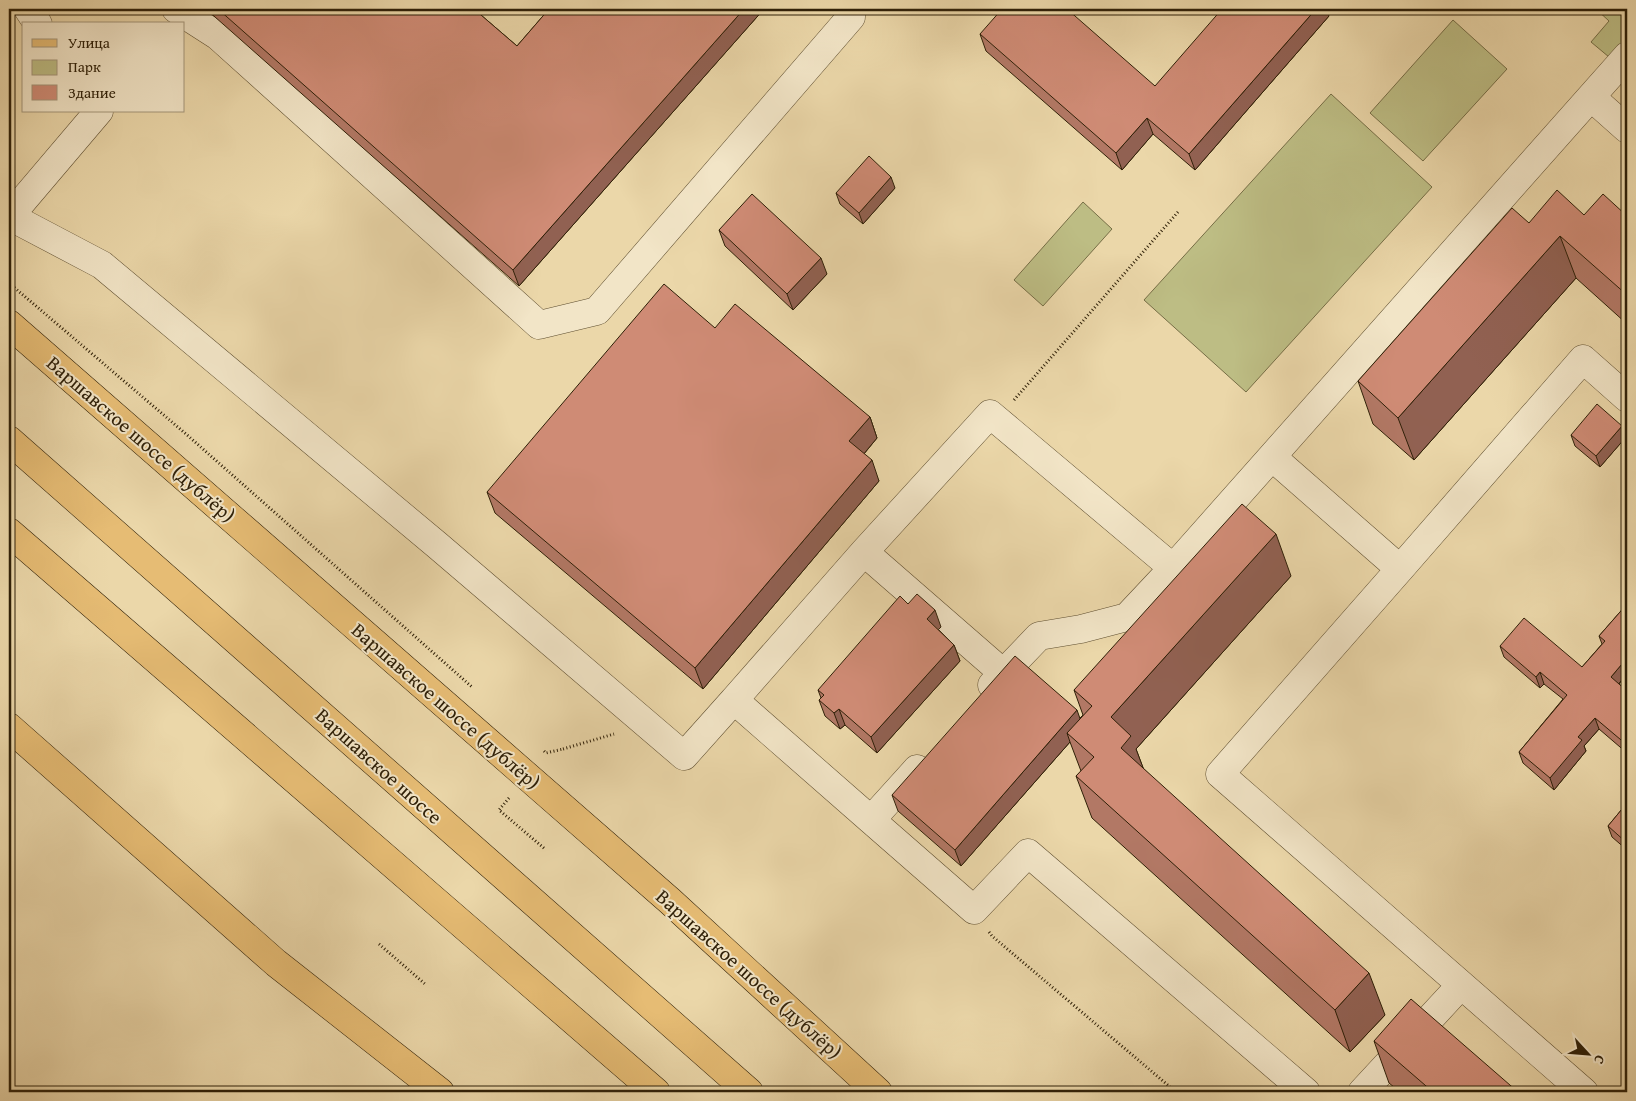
<svg xmlns="http://www.w3.org/2000/svg" width="1636" height="1101" viewBox="0 0 1636 1101" font-family="'Gentium Book Plus',serif">
<style>
.green{fill:#bdbd84;stroke:#766e46}
.lines{fill:none;stroke-linecap:round;stroke-linejoin:round}
.minor-casing{stroke:#5e4e30;stroke-width:29}
.major-casing{stroke:#2f2008;stroke-width:29}
.path{stroke:#2f2008;stroke-width:3;stroke-dasharray:1 2.5;stroke-linecap:butt}
.minor{stroke:#f2e5c7;stroke-width:28}
.major{stroke:#e6bc74;stroke-width:28}
.wall{fill:#b27865;stroke:#2f2008}
.shaded-wall{fill:#916152;stroke:#2f2008}
.building{fill:#cf8b75;stroke:#2f2008}
.labels{text-anchor:middle;stroke-width:4;stroke-linejoin:round;paint-order:stroke}
.street-label{font-size:20px;fill:#2f2008;stroke:#f2e5c7}
</style>
<rect width="100%" height="100%" fill="#ebd7a9"/>
<filter id="stains"><feTurbulence type="fractalNoise" baseFrequency=".004" numOctaves="4"/><feColorMatrix values="0 0 0 0 .2 0 0 0 0 .09 0 0 0 0 .02 0 0 0 .5 -.17"/></filter>
<radialGradient id="worn" r=".72"><stop offset=".6" stop-color="#630" stop-opacity="0"/><stop offset="1" stop-color="#630" stop-opacity=".3"/></radialGradient>
<path class="green" d="M1596 9H1627V72L1591 42 1609 21Z
M1453 20 1507 69 1423 161 1370 113Z
M1331 94 1432 187 1246 392 1144 300Z
M1083 202 1112 229 1043 306 1014 280Z"/>
<g class="lines">
<defs>
<path id="minor" d="M28 9 38 24
M176 9 218 36 539 325 597 311 851 17V9
M1591 97 1627 129
M9 216 102 265 437 545 684 756 734 700 871 820 917 769
M9 217 99 111
M1272 457 1400 569 1220 774 1584 1092
M864 552 1003 673
M1400 569 1583 359 1627 398
M992 685 1039 636 1081 629 1127 617 1173 568 1627 56
M734 700 864 552 990 414 1173 568
M871 820 974 910 1028 853 1306 1092
M1362 1092 1461 985"/>
<path id="major" d="M9 324 670 901 878 1092
M9 440 749 1092
M9 532 656 1092
M9 727 276 963 440 1092"/>
</defs>
<use href="#minor" class="minor-casing"/>
<use href="#major" class="major-casing"/>
<path class="path" d="M9 283 186 434 472 687
M1014 400 1178 212
M563 749 614 734
M544 751 546 753 563 749
M509 798 499 810 545 849
M989 932 992 936 1176 1092
M379 944 425 984"/>
<use href="#minor" class="minor"/>
<use href="#major" class="major"/>
</g>
<path class="wall" d="M206 9H474L517 46 549 9H764L519 286Z
M1329 16 1195 170 1153 134 1122 170 986 51 980 34 1155 86Z
M895 188 863 224 840 204 836 193Z
M1584 215 1627 216V324L1576 278 1414 460 1373 424 1358 381 1529 223Z
M719 230 827 274 793 310 725 246Z
M715 328 870 417 877 438 864 454 879 481 703 689 495 513 487 492Z
M1622 426 1626 437 1600 467 1575 446 1571 435Z
M1291 576 1136 749 1143 768 1385 1015 1350 1052 1092 818 1076 776 1081 771 1070 742 961 866 898 811 892 795 1080 718 1083 715 1074 690Z
M1627 604V674L1619 684 1627 691V753L1599 729 1584 746 1586 751 1554 790 1523 763 1519 752 1563 699 1544 684 1540 688 1504 657 1500 646 1582 667 1602 644 1599 636Z
M941 627 938 629 954 645 960 661 877 753 845 725 840 729 825 716 819 700 821 698 818 690Z
M1627 803V850L1612 837 1608 826Z
M1374 1041 1518 1092H1400L1389 1083Z"/>
<path class="shaded-wall" d="M744 9H764L519 286 513 270Z
M1316 9H1327L1329 16 1195 170 1189 154Z
M1147 118 1153 134 1122 170 1116 153Z
M891 177 895 188 863 224 859 213Z
M1560 236 1576 278 1414 460 1398 418Z
M821 258 827 274 793 310 787 294Z
M870 417 877 438 857 462 849 441Z
M1622 426 1626 437 1600 467 1596 456Z
M872 460 879 481 703 689 695 668Z
M1276 534 1291 576 1136 749 1147 778 1121 748 1111 717Z
M935 610 941 627 933 635 927 619Z
M954 645 960 661 877 753 871 737Z
M1627 658V674L1615 688 1611 677Z
M1540 672 1544 684 1540 688 1536 677Z
M839 709 845 725 840 729 834 713Z
M1077 710 1083 727 1067 733 1070 742 961 866 955 850Z
M1595 718 1599 729 1584 746 1586 751 1554 790 1550 778 1578 737Z
M1369 973 1385 1015 1350 1052 1335 1010Z"/>
<path class="building" d="M218 9H474L517 46 549 9H744L513 270Z
M1002 9H1067L1155 86 1222 9H1316L1189 154 1147 118 1116 153 980 34Z
M869 156 891 177 859 213 836 193Z
M1557 190 1584 215 1603 194 1627 216V295L1560 236 1398 418 1358 381 1512 208 1529 223Z
M752 194 821 258 787 294 719 230Z
M664 284 715 328 735 304 870 417 849 441 872 460 695 668 487 492Z
M1597 404 1622 426 1596 456 1571 435Z
M1242 504 1276 534 1111 717 1131 736 1121 748 1369 973 1335 1010 1076 776 1094 757 1067 733 1092 706 1074 690Z
M917 594 935 610 927 619 954 645 871 737 839 709 834 713 819 700 824 695 818 690 900 596 908 604Z
M1627 604V658L1611 677 1627 691V745L1595 718 1578 737 1582 740 1550 778 1519 752 1567 695 1540 672 1536 677 1500 646 1524 618 1582 667 1605 641 1599 636Z
M1015 656 1077 710 955 850 892 795Z
M1627 803V843L1608 826Z
M1411 999 1518 1092H1433L1374 1041Z"/>
<g class="labels">
<g class="street-label">
<text transform="translate(141 439) rotate(41)" y="7">Варшавское шоссе (дублёр)</text>
<text transform="translate(446 706) rotate(41)" y="7">Варшавское шоссе (дублёр)</text>
<text transform="translate(379 766) rotate(42)" y="7">Варшавское шоссе</text>
<text transform="translate(749 974) rotate(42)" y="7">Варшавское шоссе (дублёр)</text>
</g>
</g>
<rect width="1636" height="1101" fill="none" stroke="#ebd7a9" stroke-width="30"/>
<rect x="10" y="10" width="1616" height="1081" fill="none" stroke="#2f2008" stroke-width="2.5"/>
<rect x="15" y="15" width="1606" height="1071" fill="none" stroke="#2f2008"/>
<rect x="22" y="22" width="162" height="90" fill="#f2e5c7" stroke="#a4967b"/>
<rect x="32" y="39" width="25" height="8" fill="#e6bc74" stroke="#a4967b"/>
<text x="68" y="48" font-size="15" fill="#2f2008">Улица</text>
<rect x="32" y="60" width="25" height="15" fill="#bdbd84" stroke="#a4967b"/>
<text x="68" y="72" font-size="15" fill="#2f2008">Парк</text>
<rect x="32" y="85" width="25" height="15" fill="#cf8b75" stroke="#a4967b"/>
<text x="68" y="98" font-size="15" fill="#2f2008">Здание</text>
<g transform="translate(1588 1054) rotate(116)" stroke="#f2e5c7" stroke-width="4" paint-order="stroke">
<path d="M0-4L9 19L0 12L-9 19Z" fill="#2f2008"/>
<text y="-8" font-size="14" font-weight="bold" text-anchor="middle" fill="#2f2008">С</text>
</g>
<rect width="100%" height="100%" filter="url(#stains)"/>
<rect width="100%" height="100%" fill="url(#worn)"/>
</svg>
